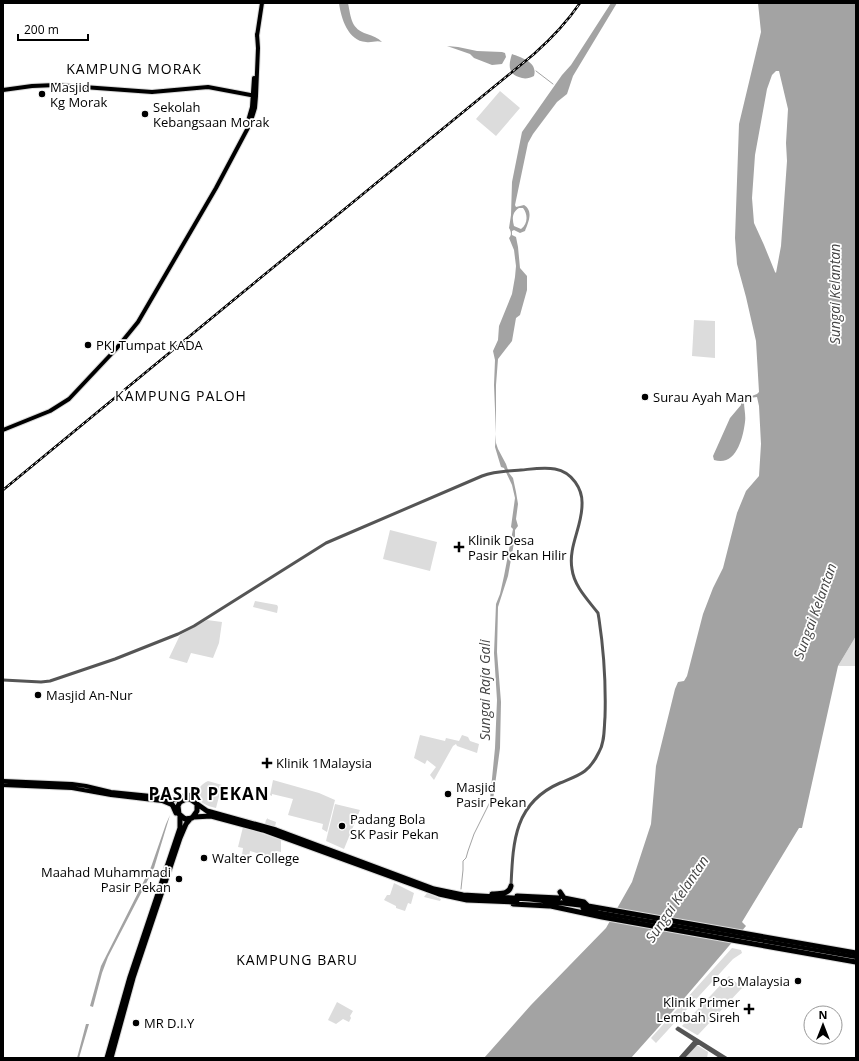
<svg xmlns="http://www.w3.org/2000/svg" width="859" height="1061" viewBox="0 0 859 1061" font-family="'Open Sans',sans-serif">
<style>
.green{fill:#dcdcdc}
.water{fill:#a3a3a3;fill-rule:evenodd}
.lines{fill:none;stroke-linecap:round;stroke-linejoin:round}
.stream{stroke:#a3a3a3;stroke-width:1}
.major-casing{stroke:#dbdbdb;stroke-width:6}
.highway-casing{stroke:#dbdbdb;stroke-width:7}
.minor{stroke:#555;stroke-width:3}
.major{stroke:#000;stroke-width:4}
.highway{stroke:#000;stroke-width:5}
.rail-casing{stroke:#000;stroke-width:2.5}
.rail{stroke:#fff;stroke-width:1;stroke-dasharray:3;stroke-linecap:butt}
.poi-dot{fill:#000;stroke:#fff;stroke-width:1.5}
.labels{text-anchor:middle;stroke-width:3.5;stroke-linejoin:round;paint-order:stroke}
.poi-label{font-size:13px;fill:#000;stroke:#fff;text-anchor:start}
.neighbourhood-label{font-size:14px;letter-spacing:1px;fill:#000;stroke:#fff}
.water-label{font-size:14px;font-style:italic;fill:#444;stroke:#fff}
.district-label{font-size:17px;font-weight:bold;letter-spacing:1px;fill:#000;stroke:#fff}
</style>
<rect width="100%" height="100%" fill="#fff"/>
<path class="green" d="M500 91 520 108 496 136 476 119Z
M694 320 715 321V358L692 356Z
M390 530 437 542 430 571 383 559Z
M255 601 277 605 278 607 277 613 253 607Z
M207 620 222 622 219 643 213 658 191 653 187 663 169 658 180 635Z
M856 636V666H838Z
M420 735 445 741 446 738 459 741 462 735 468 737 470 741 479 744 477 753 457 746 456 744 453 746 434 780 430 775 436 767 427 760 425 764 414 758Z
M273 780 319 793 335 800 327 832 322 829 323 824 288 815 293 799 272 794V796L270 795Z
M208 781 222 785 216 808C208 806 201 804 196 796 198 789 201 784 208 781Z
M335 804 360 810 344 849 326 841Z
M268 818V819L276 822 275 827 265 824 266 820Z
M243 827 281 840V852L276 851 274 858 250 851 249 856 242 855 243 848 238 847Z
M394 883 414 893 411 904 408 903 405 911 396 908V906L384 900 387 895H390Z
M427 893 441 899 440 901 424 897Z
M732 948 741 950 742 953 733 959 656 1043 651 1038Z
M729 976 742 988 698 1035H697L682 1026Z
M337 1002 353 1011 350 1016 351 1018 349 1022 343 1019 336 1024 328 1020Z
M697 1045 708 1052 707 1058H685Z"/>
<path class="water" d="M339 3H348C351 18 351 29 367 34 373 36 378 38 382 42 376 40 372 43 366 42 348 41 341 18 339 3Z
M611 3H617L573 76 567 94 557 102 533 134 528 143 515 205 516 207 524 205C534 211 528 223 525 231L520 233 514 230 512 231V235L516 237 518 247 520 268 527 276V290L520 315 516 318 512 341 498 359 496 385V443L498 449 506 464 509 473 513 478 516 492 518 504 516 519 518 526 515 530V537L508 576 498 607 497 652 501 702 500 748 493 800 490 799 495 748 497 700 494 653 496 604 500 594 504 576 513 529 511 527 515 498 512 485 504 468 501 467 495 447 496 434 494 385 495 360 493 351 498 340 499 326 512 294 515 277 516 266 514 250 509 238C512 235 511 231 509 228L511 215 512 182 522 132 562 75 571 65ZM519 208H523C528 214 528 224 521 229L514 226C512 219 512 212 519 208Z
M758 3H856V636L838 666 802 828H799L742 922 746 926 681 1002 631 1058H484L531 1005 606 928 632 882 651 824 656 766 675 689 678 682 684 681 687 676 703 614 713 588 723 568 737 513 746 491 759 476 761 444 759 406 757 397 749 398 744 402C744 409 746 415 745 422 743 438 736 467 714 460L713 456 730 418 741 405V401L744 399 757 394 759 392 756 341 746 297 737 264 735 238 739 124 761 32ZM776 71H779L788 109 786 143 787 161 781 246 776 273 775 272 764 245 754 223 752 198 755 155 767 89 772 75Z
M447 46 458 47 477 51 502 52 505 53 506 57 502 64 492 65 474 58 470 54Z
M512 54C522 58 538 62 534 76 530 78 526 79 522 78 508 75 508 66 512 54Z
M170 815 154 868 108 957 102 973 93 1007 90 1006 101 966 151 867 166 824Z
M86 1024H89L79 1058H77Z"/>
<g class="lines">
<path class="stream" d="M536 71 553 84
M461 889 463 870V861L466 858 468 851 474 834 492 798"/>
<defs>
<path id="major" d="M257 36 262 3
M3 90 32 86 56 85 152 92 208 87 256 96
M248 121 252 107 254 78
M3 430 50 411 69 399 116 349 138 322 216 188 250 124 255 108 256 96 258 48 257 34
M3 781 72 784 86 786 111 792 151 796 173 800H182
M3 785 72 788 111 795 162 801 174 806
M172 798 190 795
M596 912 856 957"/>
<path id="highway" d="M172 804 176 813
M197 805V811L192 818 185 819 179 814 178 806 180 802 186 799H190L207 811 276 830 434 889 463 895 530 899 588 906 856 953
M194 817 211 816 263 830 439 894 467 900 517 902
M560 892 564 898 584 902 588 906
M492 894C500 893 509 895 511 886
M517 896 559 898
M513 904 549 906
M546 905 602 917 856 962
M583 908 596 912
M107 1058 130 977 180 828V816
M111 1058 133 978 180 838 186 824 191 818"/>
</defs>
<use href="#major" class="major-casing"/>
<use href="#highway" class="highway-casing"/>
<path class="minor" d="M3 680 41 682 50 681 115 659 178 634 194 626 326 543 482 476C495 471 508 471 521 470 532 469 544 467 555 469 572 472 583 489 582 505 582 527 568 547 572 569 574 586 588 600 598 613L599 619C604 652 606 684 605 717 604 728 605 742 599 752 589 773 579 775 560 783 514 803 513 842 511 886
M678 1028 726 1058
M677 1029 722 1058
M680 1058 696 1040
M683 1058 698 1042"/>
<use href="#major" class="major"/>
<use href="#highway" class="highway"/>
<defs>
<path id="rail" d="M3 490 242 293 534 54C552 38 567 22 580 3"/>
</defs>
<use href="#rail" class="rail-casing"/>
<use href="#rail" class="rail"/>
</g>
<g class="poi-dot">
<circle cx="42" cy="94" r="4"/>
<circle cx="145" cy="114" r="4"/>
<circle cx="88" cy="345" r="4"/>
<circle cx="645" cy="397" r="4"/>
<path d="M457 541h4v4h4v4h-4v4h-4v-4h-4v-4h4z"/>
<circle cx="38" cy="695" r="4"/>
<path d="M265 757h4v4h4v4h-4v4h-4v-4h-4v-4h4z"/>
<circle cx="448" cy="794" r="4"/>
<circle cx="342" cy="826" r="4"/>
<circle cx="204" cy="858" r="4"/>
<circle cx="179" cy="879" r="4"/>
<circle cx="798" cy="981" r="4"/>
<path d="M747 1003h4v4h4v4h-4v4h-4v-4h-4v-4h4z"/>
<circle cx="136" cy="1023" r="4"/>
</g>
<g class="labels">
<g class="poi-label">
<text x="50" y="92">Masjid<tspan x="50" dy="15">Kg Morak</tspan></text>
<text x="153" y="112">Sekolah<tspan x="153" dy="15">Kebangsaan Morak</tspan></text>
<text x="96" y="350">PKJ Tumpat KADA</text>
<text x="653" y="402">Surau Ayah Man</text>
<text x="468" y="545">Klinik Desa<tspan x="468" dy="15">Pasir Pekan Hilir</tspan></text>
<text x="46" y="700">Masjid An-Nur</text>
<text x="276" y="768">Klinik 1Malaysia</text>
<text x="456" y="792">Masjid<tspan x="456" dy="15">Pasir Pekan</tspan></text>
<text x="350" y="824">Padang Bola<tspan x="350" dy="15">SK Pasir Pekan</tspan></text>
<text x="212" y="863">Walter College</text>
<text x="171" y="877" text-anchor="end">Maahad Muhammadi<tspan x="171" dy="15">Pasir Pekan</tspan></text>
<text x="790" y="986" text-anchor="end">Pos Malaysia</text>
<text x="740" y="1007" text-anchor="end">Klinik Primer<tspan x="740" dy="15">Lembah Sireh</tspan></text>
<text x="144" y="1028">MR D.I.Y</text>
</g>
<g class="neighbourhood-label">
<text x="134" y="74">KAMPUNG MORAK</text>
<text x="181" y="401">KAMPUNG PALOH</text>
<text x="297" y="965">KAMPUNG BARU</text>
</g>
<g class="water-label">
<text transform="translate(835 294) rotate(-90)" y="5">Sungai Kelantan</text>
<text transform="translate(815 611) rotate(-70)" y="5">Sungai Kelantan</text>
<text transform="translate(485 690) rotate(-90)" y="5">Sungai Raja Gali</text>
<text transform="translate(677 899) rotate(-56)" y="5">Sungai Kelantan</text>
</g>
<g class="district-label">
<text x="209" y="800">PASIR PEKAN</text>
</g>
</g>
<rect width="859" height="1061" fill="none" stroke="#000000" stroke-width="8"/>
<g transform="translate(823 1025)"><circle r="19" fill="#ffffff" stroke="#999999"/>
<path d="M0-3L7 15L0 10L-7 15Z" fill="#000000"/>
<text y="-6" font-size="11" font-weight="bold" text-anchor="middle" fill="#000000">N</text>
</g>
<path d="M18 34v6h70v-6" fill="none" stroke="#000000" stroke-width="2"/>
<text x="24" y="34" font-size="12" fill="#000000" stroke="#ffffff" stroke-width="3" paint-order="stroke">200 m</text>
</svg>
